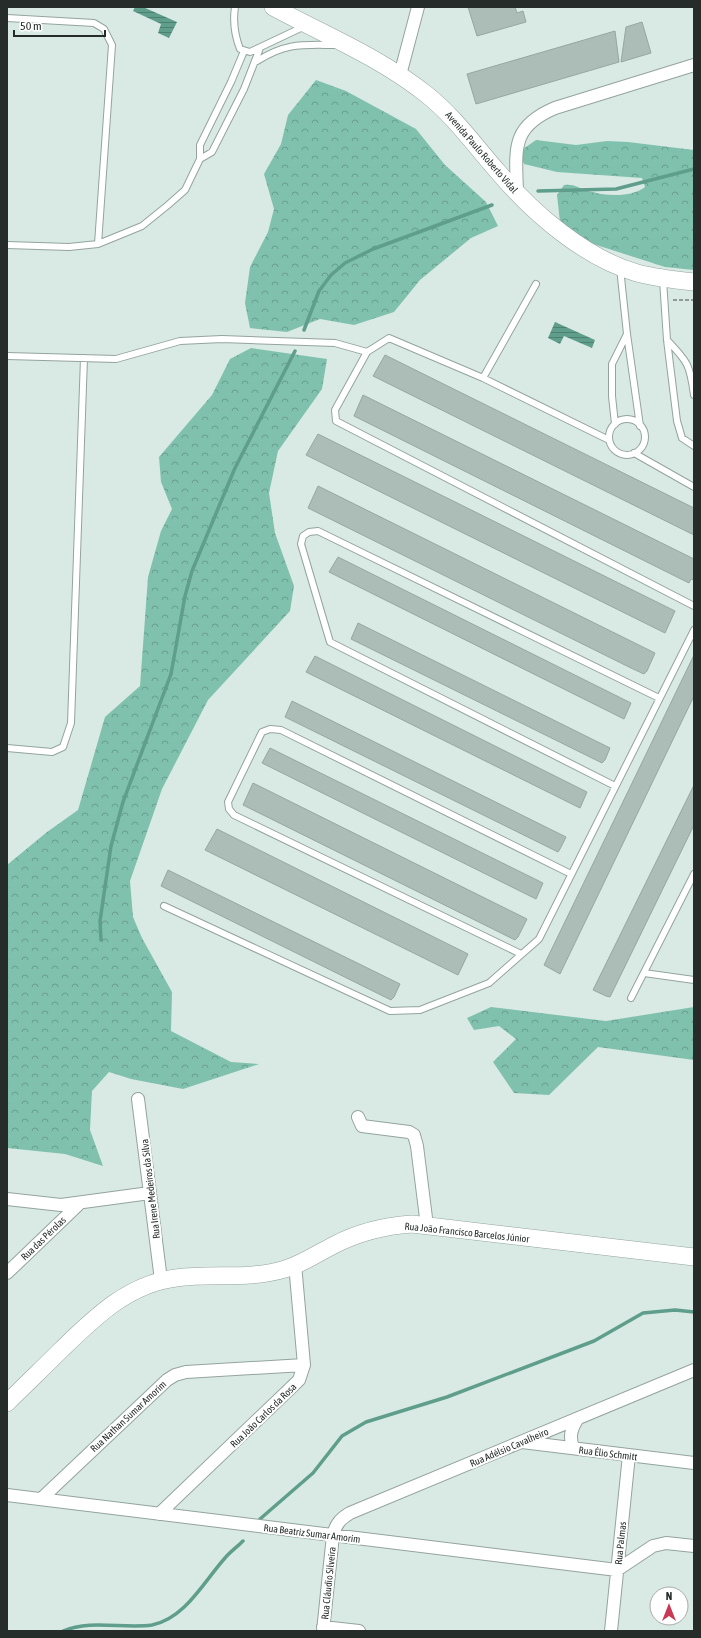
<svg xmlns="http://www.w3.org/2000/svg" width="701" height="1638" viewBox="0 0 701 1638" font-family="'Asap Condensed',sans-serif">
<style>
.forest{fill:url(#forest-crowns)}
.water{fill:url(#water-rules)}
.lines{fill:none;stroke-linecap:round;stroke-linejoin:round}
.stream{stroke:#5f9e8b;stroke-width:3.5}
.building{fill:#acbdb7;stroke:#96a6a0}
.lane-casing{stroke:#94a39e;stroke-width:8}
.street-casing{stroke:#94a39e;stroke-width:14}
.secondary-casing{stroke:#94a39e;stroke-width:18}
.path{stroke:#8e9b97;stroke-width:2;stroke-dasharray:4 2;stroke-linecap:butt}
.lane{stroke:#fff;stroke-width:6}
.street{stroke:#fff;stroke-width:12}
.secondary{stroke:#fff;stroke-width:17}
.labels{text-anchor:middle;stroke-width:4;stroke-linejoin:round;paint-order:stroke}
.street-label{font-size:10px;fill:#252c2a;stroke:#fff}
</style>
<defs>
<pattern id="forest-crowns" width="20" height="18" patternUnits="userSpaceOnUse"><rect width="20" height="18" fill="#80c1ad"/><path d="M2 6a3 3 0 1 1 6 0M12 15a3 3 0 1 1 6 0" fill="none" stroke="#699d8d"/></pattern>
<pattern id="water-rules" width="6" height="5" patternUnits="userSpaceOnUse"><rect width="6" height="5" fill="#5f9e8b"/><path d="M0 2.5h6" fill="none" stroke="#4e8172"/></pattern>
</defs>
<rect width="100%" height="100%" fill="#d9eae4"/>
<path class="forest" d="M316 80 346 91 416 129 445 165 486 202 498 226 471 238 420 280 394 312 354 325 320 319 287 332 250 328 245 303 250 267 268 232 274 209 264 174 281 144 288 115Z
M536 140 576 145 607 141 628 142 694 150V270L665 267 587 242 560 222 557 195 564 185C576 184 577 188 588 191 605 196 631 198 645 187L642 178 557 172 524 164 521 156 523 149Z
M251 348 327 359 322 389 278 451 269 493 275 533 294 586 290 611 208 700 162 789 130 881 133 917 142 938 172 992 171 1031 231 1062 259 1064 183 1089 131 1079 109 1072 92 1091 90 1130 103 1166 65 1154 7 1148V865L47 832 78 810 105 717 140 686 148 577 161 531 172 509 161 482 159 457 212 395 230 359Z
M491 1007 606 1021 694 1007V1060L598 1047 549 1095 514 1093 493 1062 516 1039 499 1026 474 1030 467 1018Z"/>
<path class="water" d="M135 7H143L177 22 169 38 158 33 161 24 133 11Z
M555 322 595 340 592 348 564 336 560 344 548 338Z"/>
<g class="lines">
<path class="stream" d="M538 191 616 189 694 169
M304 330 319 291 331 275 345 263 373 249 492 205
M101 940 100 921 111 846 123 802 171 674 185 596 192 571 235 468 295 351
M260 1519 313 1473 342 1436 366 1422 447 1397 594 1341 643 1313 675 1310 694 1312
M63 1631C91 1619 123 1629 152 1625 185 1619 205 1580 225 1558 230 1552 237 1547 243 1541"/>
</g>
<path class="building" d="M468 7H515L517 13 523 11 526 22 477 36Z
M642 22 651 53 621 62 626 27Z
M615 31 619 62 476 104 467 74Z
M385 355 694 508V535L373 376Z
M363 395 694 559V580L691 579 689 583 354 416Z
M318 434 675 611 665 633 306 455Z
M318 486 655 653 647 671 644 674 633 669 308 508Z
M338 557 631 703 624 719 329 572Z
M358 623 610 748 605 760 602 763 351 639Z
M694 655V696L560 974 544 965Z
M315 656 587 792 580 808 306 672Z
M292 701 566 837 560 849 558 852 285 717Z
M270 748 543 883 536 899 262 763Z
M253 783 527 919 518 937 515 940 243 805Z
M694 785V825L610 997 606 996 593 990Z
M217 829 468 954 458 975 205 850Z
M168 870 400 984 394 997 391 1000 161 886Z"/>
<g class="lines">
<defs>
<path id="lane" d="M235 7C233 20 235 36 240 49L250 52 305 26
M7 18 94 23 104 29 112 45 98 244
M257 61C287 42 303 45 337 45
M200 159 212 152 244 89 260 48
M7 245 69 247 98 244 142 226 168 205 185 190 200 159V145L231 82 244 51
M620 268 627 334 640 426
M663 280 667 340 677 421 682 438 694 446
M667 340C688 362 690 365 694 395
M7 356 116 359 180 341 222 339 335 343 367 352
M483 378 536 284
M609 437a18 18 0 1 1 36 0a18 18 0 1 1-36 0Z
M615 424 612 396V364L627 334
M609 440 483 378 389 338 367 352 335 410 336 421 694 606
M634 453 694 487
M7 748 52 752 63 747 71 723 84 358
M615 786 330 642 301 544 303 536 309 532 318 531 659 698
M164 906 390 1011 420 1010 489 983 539 939 694 630
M521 954 234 815 229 809 228 802 262 732 270 729 281 730 571 874
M644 973 694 980
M631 998 694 874"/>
<path id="street" d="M400 75 418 7
M517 193C516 150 510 127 555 108L694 65
M138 1099 161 1280
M358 1117 362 1126 409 1132 414 1135 417 1146 427 1226
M7 1199 61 1205 150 1193
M7 1273 79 1204
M522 1442 694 1463
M573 1448C569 1436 571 1429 578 1418
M7 1495 617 1570 653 1546 666 1543 694 1546
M41 1499 167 1380 175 1375 186 1372 304 1365
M159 1514 299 1380 304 1365 295 1264
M323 1627 359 1631
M323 1631 333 1535C336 1524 340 1519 350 1513L694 1370
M611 1631 629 1455"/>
<path id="secondary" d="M273 7C325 35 379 57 426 94 455 117 475 146 499 173 534 214 585 258 637 273 656 278 675 280 694 282
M7 1403C25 1385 43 1368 61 1350 95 1317 128 1284 176 1278 212 1273 250 1280 285 1269 302 1264 318 1253 334 1245 359 1232 383 1226 412 1224L694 1257"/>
</defs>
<use href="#lane" class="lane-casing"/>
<use href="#street" class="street-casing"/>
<use href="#secondary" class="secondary-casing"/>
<path class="path" d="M673 300H694"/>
<use href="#lane" class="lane"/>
<use href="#street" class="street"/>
<use href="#secondary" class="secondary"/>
</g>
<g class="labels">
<g class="street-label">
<text transform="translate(482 152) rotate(49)" y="4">Avenida Paulo Roberto Vidal</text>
<text transform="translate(150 1189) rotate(-97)" y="4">Rua Irene Medeiros da Silva</text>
<text transform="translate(467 1232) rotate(6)" y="4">Rua João Francisco Barcelos Júnior</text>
<text transform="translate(43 1238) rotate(-44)" y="4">Rua das Pérolas</text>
<text transform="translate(263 1415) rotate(-44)" y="4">Rua João Carlos da Rosa</text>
<text transform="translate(128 1416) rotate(-43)" y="4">Rua Nathan Sumar Amorim</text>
<text transform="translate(509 1447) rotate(-23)" y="4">Rua Adélsio Cavalheiro</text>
<text transform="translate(608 1453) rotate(7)" y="4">Rua Élio Schmitt</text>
<text transform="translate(312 1533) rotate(7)" y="4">Rua Beatriz Sumar Amorim</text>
<text transform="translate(620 1543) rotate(-84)" y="4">Rua Palmas</text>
<text transform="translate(328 1583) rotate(-84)" y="4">Rua Cláudio Silveira</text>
</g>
</g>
<rect width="701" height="1638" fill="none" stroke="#252c2a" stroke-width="16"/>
<g transform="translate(669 1606)"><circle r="19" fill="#ffffff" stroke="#a8abaa"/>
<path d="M0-3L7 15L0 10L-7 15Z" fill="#c93954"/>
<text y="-6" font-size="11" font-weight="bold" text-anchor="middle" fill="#252c2a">N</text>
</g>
<path d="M14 30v6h91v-6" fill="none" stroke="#252c2a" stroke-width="2"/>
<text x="20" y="30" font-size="12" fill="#252c2a" stroke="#ffffff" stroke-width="3" paint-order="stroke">50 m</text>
</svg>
